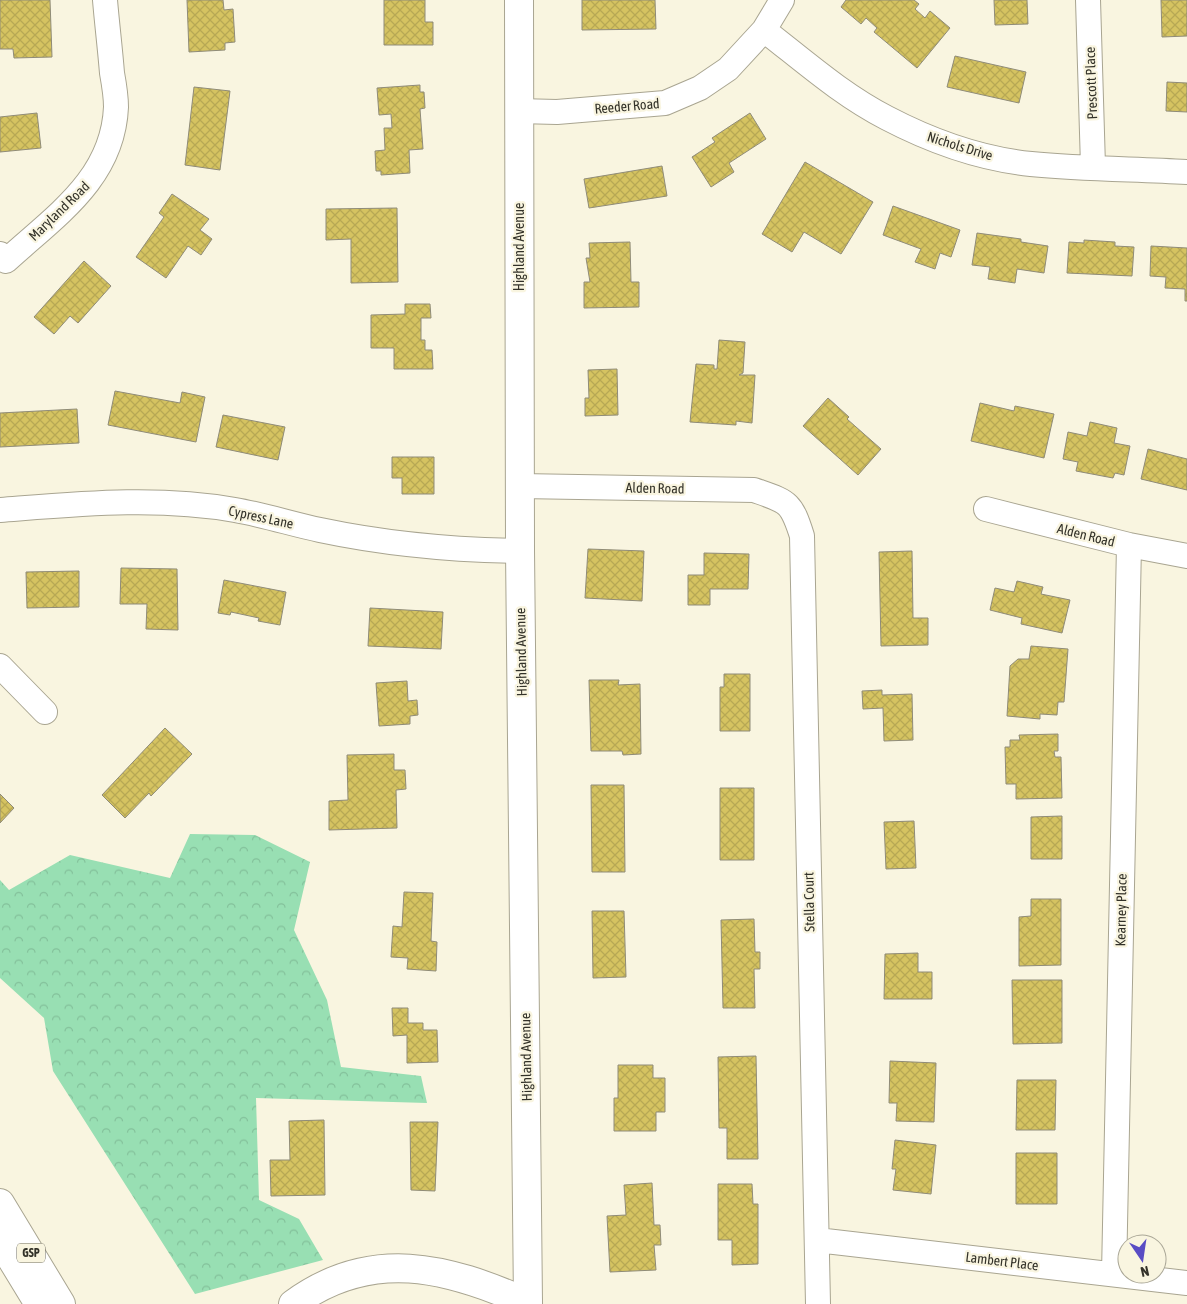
<svg xmlns="http://www.w3.org/2000/svg" width="1187" height="1304" viewBox="0 0 1187 1304" font-family="'Asap Condensed',sans-serif">
<style>
.forest{fill:url(#forest-crowns)}
.building{fill:url(#building-cross-hatch);stroke:#8f8b78}
.lines{fill:none;stroke-linecap:round;stroke-linejoin:round}
.minor-casing{stroke:#a9a591;stroke-width:26}
.tertiary-casing{stroke:#a9a591;stroke-width:30}
.motorway-casing{stroke:#a9a591;stroke-width:30}
.minor{stroke:#fff;stroke-width:24}
.tertiary{stroke:#fff;stroke-width:28}
.motorway{stroke:#fff;stroke-width:28}
.labels{text-anchor:middle;stroke-width:4.5;stroke-linejoin:round;paint-order:stroke}
.shield{fill:#f9f5e0;stroke:#6e6c60;stroke-width:1}
.shield-label{font-size:12px;font-weight:bold;fill:#333229}
.street-label{font-size:14px;fill:#333229;stroke:#f9f5e0}
</style>
<defs>
<pattern id="forest-crowns" width="20" height="18" patternUnits="userSpaceOnUse" patternTransform="scale(1.25)"><rect width="20" height="18" fill="#98dfb3"/><path d="M2 6a3 3 0 1 1 6 0M12 15a3 3 0 1 1 6 0" fill="none" stroke="#83c09a"/></pattern>
<pattern id="building-cross-hatch" width="8" height="8" patternUnits="userSpaceOnUse" patternTransform="scale(1.25)"><rect width="8" height="8" fill="#d5c361"/><path d="M0 0l8 8M0 8l8-8" fill="none" stroke="#b7a854"/></pattern>
</defs>
<rect width="100%" height="100%" fill="#f9f5e0"/>
<path class="forest" d="M190 834 255 835 310 862 294 930 327 1000 341 1067 421 1076 427 1103 256 1098 259 1200 299 1219 323 1260 195 1294 53 1071 44 1018 0 978V880L9 890 70 855 170 878Z"/>
<path class="building" d="M0 0H50L52 57 14 58 13 49H0Z
M187 0H223L224 10 233 9 235 42 225 43V50L189 52Z
M384 0H425V22H433V45H384Z
M582 0H655L656 29 582 30Z
M846 0H914L919 4 915 9 925 18 930 11 950 28 917 68 874 32 877 28 866 18 861 24 841 7Z
M994 0H1027L1028 24 995 25Z
M1161 0H1187V36L1162 37Z
M955 56 1026 72 1019 103 947 87Z
M1167 82 1187 83V112L1166 111Z
M420 85V92H424L425 108 420 109 423 149 409 150 410 173 381 175V171H376L375 151 385 150 384 128H392L391 114 379 115 377 88Z
M194 87 230 91 220 170 185 165Z
M37 113 41 148 0 152V117Z
M750 113 766 139 729 163 734 172 711 187 692 157 715 142 712 138Z
M805 162 873 202 841 254 804 232 792 252 762 234Z
M662 166 667 196 589 208 584 179Z
M172 194 209 219 200 230 212 239 201 255 188 246 166 278 136 257 164 217 159 213Z
M893 206 960 230 951 257 940 253 935 269 915 262 921 249 883 235Z
M397 208 398 282 351 283V239L326 240V209Z
M977 233 1021 239V242L1048 246 1044 273 1017 269 1015 283 988 279 990 267 972 265Z
M1084 240 1115 242V246L1134 247 1132 276 1067 273 1069 242 1084 243Z
M630 242 631 282H639V307L584 308V282H590L586 258H590L589 243Z
M1151 246 1187 248V301H1185V289L1165 288 1166 277 1150 276Z
M84 261 111 286 78 323 70 316 54 334 34 317Z
M405 304H430L431 318H421V340H425V350H432L433 369H394V348H371V315L405 314Z
M719 340 745 342 743 373 739 375H755L752 423 736 421V425L690 422 696 364 714 365V369H717Z
M617 369 618 415 585 416V398H589L588 370Z
M115 391 180 403 182 392 205 397 196 442 108 425Z
M828 398 849 417 847 419 881 449 858 475 803 426Z
M980 403 1014 411 1015 406 1054 414 1044 458 971 441Z
M77 409 79 443 0 447V413Z
M223 415 285 427 278 460 216 447Z
M1090 422 1117 428 1114 443 1130 446 1124 475 1115 473 1113 478 1076 471 1078 462 1063 459 1068 432 1087 436Z
M1148 449 1187 459V490L1141 479Z
M392 457H434V494H402V478H392Z
M588 549 644 551 642 601 585 598Z
M912 551 913 618H928V645L881 646 879 552Z
M704 553 749 554 748 589H710V605H688V575H704Z
M121 568 177 569 178 630 146 629 147 604H120Z
M79 571V607L27 608 26 572Z
M224 580 286 592 280 625 258 621 259 618 231 612 230 615 218 613Z
M1017 581 1043 587 1041 594 1070 600 1062 633 1021 624 1022 618 990 610 995 588 1014 592Z
M370 608 443 612 441 649 368 646Z
M1031 646 1068 649 1064 702H1058L1057 715 1040 714V719L1007 716 1010 666 1018 659H1029Z
M724 674H750V731H720V687H724Z
M589 680H619L618 685 640 684 641 754 623 755 622 751H591Z
M407 681 408 701 417 700 418 715 410 716V724L379 726 376 683Z
M882 690V695L912 694 913 740 884 741 883 708 863 709 862 691Z
M165 728 192 754 151 796 149 793 125 818 102 795Z
M1058 734V751H1054L1055 757H1061L1062 798 1016 799V784H1006L1005 747H1010V740H1020L1019 735Z
M394 754V770H405L406 789 396 790 397 828 329 830V801L348 800 347 755Z
M591 785H624L625 872H592Z
M720 788H754V860H720Z
M0 794 14 808 0 823Z
M1062 816V859H1031V817Z
M914 821 916 868 886 869 884 822Z
M404 892 433 893 431 941 437 942 436 971 407 969 408 958 391 957 393 926 402 927Z
M1031 899H1061V965L1019 966V917L1031 916Z
M592 911H624L626 977 593 978Z
M754 919 755 952H760V969H754L755 1008H723L721 920Z
M918 953V972H932V999H884L885 954Z
M1012 980H1062V1043L1013 1044Z
M392 1008H408V1023H423V1030H437L438 1062 407 1063V1035L393 1036Z
M756 1056 758 1159H727V1128H719L718 1057Z
M890 1061 936 1063 934 1122 896 1121 897 1103H889Z
M618 1065H653V1078H665V1112H656V1131H614V1098H618Z
M1017 1080H1056L1055 1130H1016Z
M324 1120 325 1195 271 1196 270 1160H290L289 1121Z
M410 1122H438L435 1191 411 1190Z
M895 1140 936 1145 931 1194 893 1190 896 1169H892Z
M1016 1153H1057V1204H1016Z
M652 1183 654 1225H660L661 1245H654L656 1270 610 1272 607 1216 626 1215 624 1185Z
M718 1184H752L753 1204H758V1264L732 1265V1240H718Z"/>
<g class="lines">
<defs>
<path id="minor" d="M1088 0 1093 166
M764 30C804 61 842 95 887 118 931 141 982 159 1031 164 1083 169 1135 169 1187 172
M518 111 557 112 665 103 700 88 728 69 764 30 782 0
M0 254 6 261C55 216 113 179 116 107 116 96 114 84 112 73 110 48 107 24 105 0
M520 486 754 490C788 502 791 501 802 536L818 1304
M986 509 1129 545 1187 556
M0 510C78 504 157 496 235 510 264 515 292 524 320 530 386 544 452 550 520 551
M0 666 45 712
M817 1240 1187 1283
M1114 1274 1129 545"/>
<path id="tertiary" d="M519 0 520 551 528 1303"/>
<path id="motorway" d="M0 1203 61 1304
M0 1240 39 1304
M293 1304C371 1247 447 1267 528 1303"/>
</defs>
<use href="#minor" class="minor-casing"/>
<use href="#tertiary" class="tertiary-casing"/>
<use href="#motorway" class="motorway-casing"/>
<use href="#minor" class="minor"/>
<use href="#tertiary" class="tertiary"/>
<use href="#motorway" class="motorway"/>
</g>
<g class="labels">
<rect class="shield" x="17" y="1243.5" width="28" height="19" rx="4"/>
<g class="shield-label">
<text x="31" y="1257">GSP</text>
</g>
<g class="street-label">
<text transform="translate(1091 83) rotate(-92)" y="5">Prescott Place</text>
<text transform="translate(627 106) rotate(-5)" y="5">Reeder Road</text>
<text transform="translate(960 146) rotate(17)" y="5">Nichols Drive</text>
<text transform="translate(59 211) rotate(-44)" y="5">Maryland Road</text>
<text transform="translate(519 247) rotate(-90)" y="5">Highland Avenue</text>
<text transform="translate(655 488) rotate(1)" y="5">Alden Road</text>
<text transform="translate(261 517) rotate(12)" y="5">Cypress Lane</text>
<text transform="translate(1086 535) rotate(14)" y="5">Alden Road</text>
<text transform="translate(521 652) rotate(-91)" y="5">Highland Avenue</text>
<text transform="translate(809 902) rotate(-91)" y="5">Stella Court</text>
<text transform="translate(1121 910) rotate(-89)" y="5">Kearney Place</text>
<text transform="translate(526 1057) rotate(-91)" y="5">Highland Avenue</text>
<text transform="translate(1002 1261) rotate(7)" y="5">Lambert Place</text>
</g>
</g>
<g transform="translate(1142 1259) rotate(167)"><circle r="24" fill="#f9f5e0" stroke="#aaa797"/>
<path d="M0-4L9 19L0 12L-9 19Z" fill="#594cc4"/>
<text y="-8" font-size="14" font-weight="bold" text-anchor="middle" fill="#333229">N</text>
</g>
</svg>
